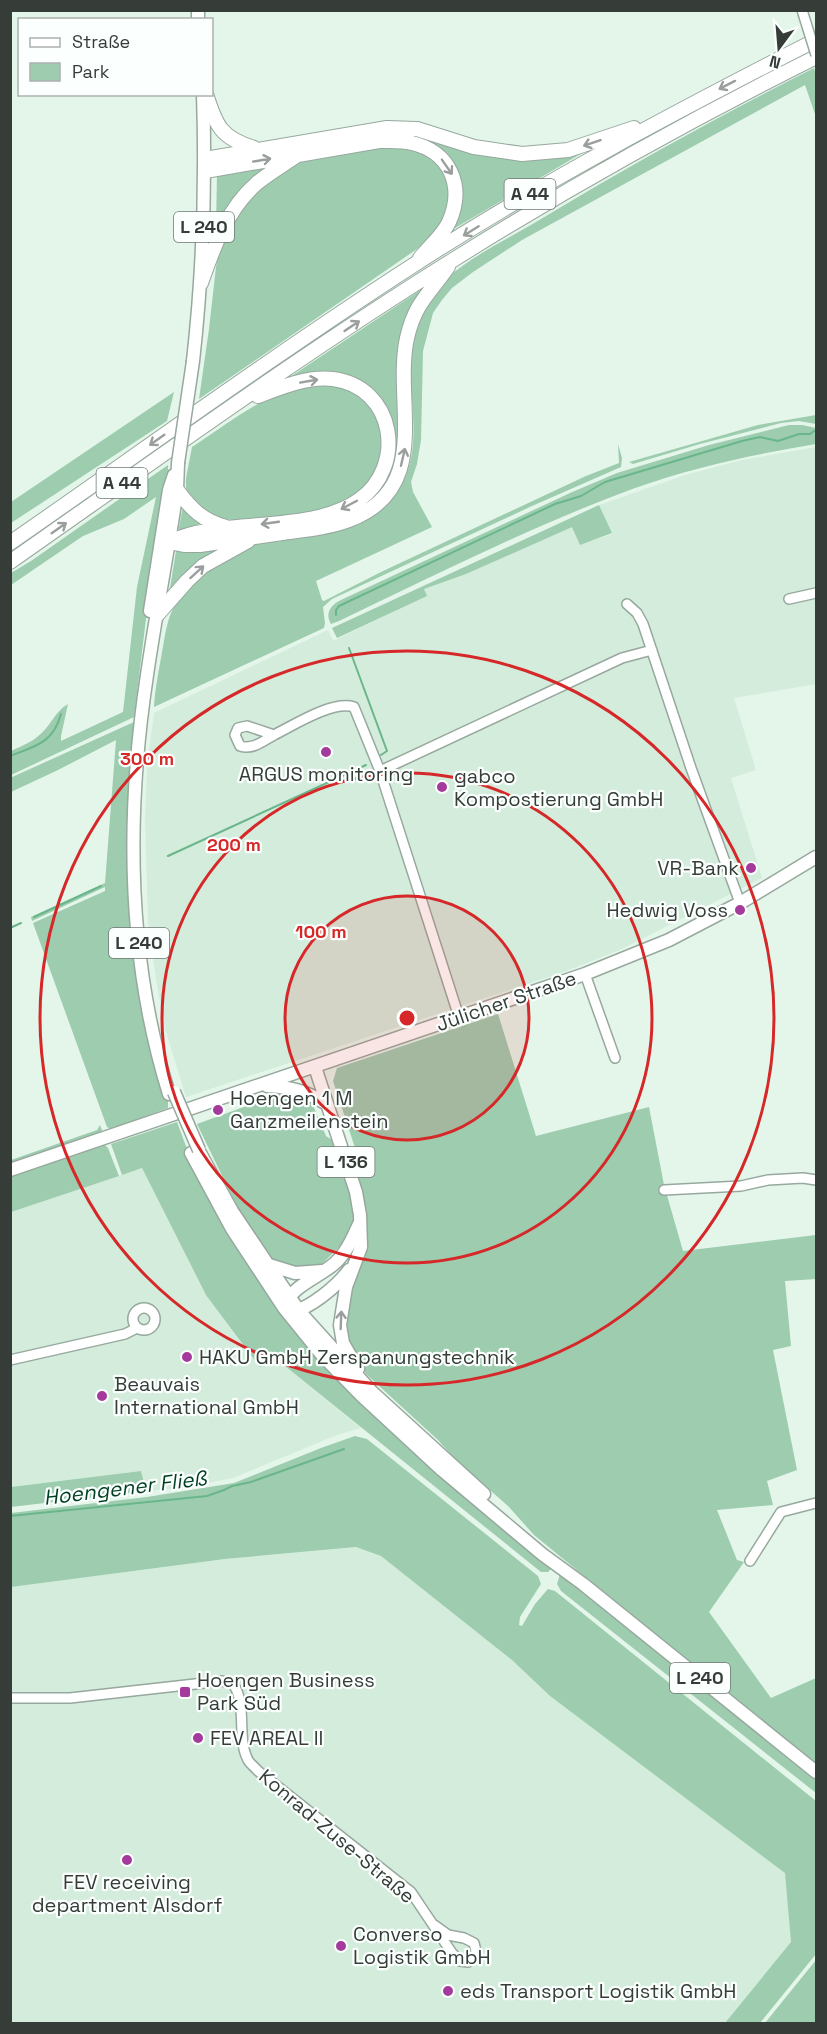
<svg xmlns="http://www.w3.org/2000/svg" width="827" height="2034" viewBox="0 0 827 2034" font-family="'Space Grotesk',sans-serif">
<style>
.built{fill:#d3ecdc}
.green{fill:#9dccaf}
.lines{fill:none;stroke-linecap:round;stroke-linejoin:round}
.stream{stroke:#6ab68b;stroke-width:2}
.minor-casing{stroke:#97a89e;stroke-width:12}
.major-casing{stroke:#97a89e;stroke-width:15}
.highway-casing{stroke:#97a89e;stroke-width:16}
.minor{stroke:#fff;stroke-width:9}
.major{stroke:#fff;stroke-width:12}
.highway{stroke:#fff;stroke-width:14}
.minor-bridge-casing{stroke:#97a89e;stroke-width:12;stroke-linecap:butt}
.major-bridge-casing{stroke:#97a89e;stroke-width:15;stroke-linecap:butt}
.minor-bridge{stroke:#fff;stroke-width:9}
.major-bridge{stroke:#fff;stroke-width:12}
.oneway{stroke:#9a9e9c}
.ring{fill:none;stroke:#d62828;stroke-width:3}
.poi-dot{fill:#a33a9c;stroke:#fbfffd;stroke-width:2}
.labels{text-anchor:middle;stroke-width:4.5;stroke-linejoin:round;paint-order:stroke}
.shield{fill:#fbfffd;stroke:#717774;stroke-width:1.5}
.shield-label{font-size:18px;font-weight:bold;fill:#363d39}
.poi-label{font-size:20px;fill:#363d39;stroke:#fbfffd;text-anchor:start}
.street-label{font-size:20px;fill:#363d39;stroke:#fbfffd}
.water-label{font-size:21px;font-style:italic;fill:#003f24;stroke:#fbfffd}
.centre{fill:#d62828;stroke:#fbfffd;stroke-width:3}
.ring-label{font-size:18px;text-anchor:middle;font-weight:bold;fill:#d62828;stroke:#fbfffd;stroke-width:4.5;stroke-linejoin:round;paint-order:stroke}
</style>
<rect width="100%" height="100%" fill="#e4f6ea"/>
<path class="built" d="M816 447V684L734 698 756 770 731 778 762 878 622 949 564 972 186 1097 166 1032 156 980 148 922 145 820 147 766 154 713 328 630 333 641 426 596 424 589 466 574 573 526 580 545 612 534 599 505 685 475 742 460Z
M142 1168 206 1295 280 1362 361 1428 337 1435 233 1478 182 1488 146 1491 141 1471 11 1487 10 1212Z
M356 1547 381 1556 512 1660 550 1696 786 1873 791 1942 725 2023H11L10 1587 226 1559Z"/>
<path class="green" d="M814 68 816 75V117L805 85 522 240 473 272 452 288 442 300 433 313 423 351 421 440 417 464 411 482 413 492 432 527 316 581 322 600 324 601 381 572 586 476 619 463 618 444 622 458 621 467 532 506 332 599 323 607 325 623 324 628 154 707C155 688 159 670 162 652 164 642 165 632 168 622 177 588 216 561 246 547 261 540 281 540 296 537 329 533 361 528 385 505 440 454 394 377 418 320 422 309 439 286 447 278 476 253 514 236 546 216 634 163 723 114 814 68Z
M412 133 472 150 584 149V152L450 231C465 199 465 188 447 157L352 137Z
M395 146 429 154 446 171 452 205 430 240 199 399 209 329 216 267 220 247 243 202 280 171 304 160 320 155Z
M276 162 248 182 216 230 217 172Z
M422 289 411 308 398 466 373 503 350 510 393 447 362 386 284 381Z
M335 384 361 394 380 419 385 447 373 478 350 500 316 511 292 515 242 521 216 518 205 513 189 497 186 488V478L192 447C224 426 265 394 302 385 312 383 325 385 335 384Z
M174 392 167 421 11 523V502Z
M816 415V424L799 421 781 423 700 444 633 464 629 462 758 425Z
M789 425H802L816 428V444C755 454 694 467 635 488 534 525 436 575 339 621L331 624C324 612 332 604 343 599L570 493 617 473 709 445Z
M168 465V475L146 619 134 717 11 775V751C19 747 30 743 37 737 50 728 54 712 68 704L61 736V741L123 712 137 587 156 497 124 519 83 536 11 585V573L31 561Z
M599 505 612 533 580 545 572 527 466 574 424 589 427 596 337 638 332 628Z
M183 506 210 526 178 533Z
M223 545 198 562 169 594 176 551Z
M134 722 129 798V859L161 1075 168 1101V1108L111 1129 107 1127 33 923 105 891V887L32 921 31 917 105 883 116 740 58 770 11 792 10 778Z
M498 1014 536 1136 649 1107 664 1185 683 1251 816 1235V1279L785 1281 791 1346 773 1350 797 1470 767 1481 773 1505 717 1510 737 1560 744 1562 709 1612 771 1698 816 1678V1766L534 1535 509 1507 453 1457 438 1440 366 1374 351 1350 344 1324 367 1237 344 1242 320 1266 294 1269 271 1260 243 1219 197 1124 285 1092 301 1095 312 1103 326 1136 358 1157 333 1081 337 1068Z
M177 1122 187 1149 205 1188 297 1334 553 1567 548 1572H541L280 1362 260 1367 206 1295 142 1168 122 1175 111 1144Z
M100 1125 102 1130 101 1132 11 1163V1160L97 1130Z
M105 1145 108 1148 119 1176 11 1212V1176Z
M355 1436 367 1439 538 1576 541 1584 520 1617 519 1625 522 1626 535 1604 548 1589 555 1591 816 1801V1954L760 2023H725L791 1942 785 1873 550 1696 512 1660 381 1556 356 1547 225 1559 11 1587V1513L147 1497 234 1483 321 1448Z
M141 1471 146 1491 11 1507V1487Z
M561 1571 816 1778V1793L561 1591 557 1584Z
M816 1960V2023H765Z"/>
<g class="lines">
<path class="stream" d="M336 615V610L339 606 555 504 581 496 605 482 742 441 760 437 778 441 799 434H810L814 431
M349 648 387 751 381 755
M10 756C36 746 53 743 61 714
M168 856 366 765
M34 917 101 886
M10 928 21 923
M10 1516 207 1496 224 1490 232 1486 251 1482 344 1449"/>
<defs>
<path id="minor" d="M789 599 816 593
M627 604 637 613 643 624 691 768 740 903
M274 735C263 741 253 750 240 746L235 735 238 728 247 726 274 735C294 725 333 700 354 707L380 771 459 1017
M380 771 622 658 652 650
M585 974 615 1058
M664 1190 741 1186 768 1180 803 1178 816 1180
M133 1319a11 11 0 1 1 22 0a11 11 0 1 1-22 0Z
M10 1360 125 1334 137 1328
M750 1561 781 1512 816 1503
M10 1698H70L222 1681 233 1684C248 1705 236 1737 248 1760 250 1764 255 1767 258 1771L411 1892 452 1953 460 1961 468 1962 475 1957 476 1951 474 1943 464 1938 448 1935 434 1925"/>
<path id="major" d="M198 10V20
M193 361C203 272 206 184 203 94
M150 611 169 490 174 475
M315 1067 356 1192 360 1215 361 1247 346 1287 340 1325 343 1343 358 1369
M267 1086C292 1087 305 1091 327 1104
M169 1094C127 959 126 813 147 675 156 613 168 552 177 490L178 463
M191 1153 232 1229 284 1308 322 1355 361 1395 442 1470 542 1554 583 1584 816 1772
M200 1153 232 1211 299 1311 372 1392 484 1494
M10 1170 585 974 669 940 740 903 816 857
M266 1264 295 1273 322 1271
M286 1303C294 1285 321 1276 335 1263 347 1252 353 1237 360 1222
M291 1312C310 1309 338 1285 349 1270"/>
<path id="highway" d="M206 94C216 126 221 138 254 148
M205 159 387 128 417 129 474 147 522 154 568 150 634 128
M205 171 379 141C390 141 401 140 412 143 450 152 465 186 449 222 443 235 430 246 420 258
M201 283C214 246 227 209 257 183 269 173 283 165 296 156
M177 490C191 509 203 521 226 527
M169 542 184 545H200C227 541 254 537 282 533 304 530 328 528 349 520 434 488 393 402 407 338 415 303 429 294 448 267
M169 542C224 516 309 535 359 500 407 466 395 387 333 379 308 376 281 387 258 396
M10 543C144 450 276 354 412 266 542 182 679 110 816 40
M10 562C157 459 302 354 453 260 571 186 692 119 816 57
M157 615 187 581 203 566 248 541"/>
</defs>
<use href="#minor" class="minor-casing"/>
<use href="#major" class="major-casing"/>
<use href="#highway" class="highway-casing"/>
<use href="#minor" class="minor"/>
<use href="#major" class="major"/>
<use href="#highway" class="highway"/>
<defs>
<path id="minor-bridge" d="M802 10 816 55"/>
<path id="major-bridge" d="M178 463 193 361
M174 1092 199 1150"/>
</defs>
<use href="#minor-bridge" class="minor-bridge-casing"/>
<use href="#major-bridge" class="major-bridge-casing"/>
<use href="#minor-bridge" class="minor-bridge"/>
<use href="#major-bridge" class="major-bridge"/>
</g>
<defs><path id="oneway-shaft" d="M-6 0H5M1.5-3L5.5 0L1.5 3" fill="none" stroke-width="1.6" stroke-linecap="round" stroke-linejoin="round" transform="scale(1.5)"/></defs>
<g class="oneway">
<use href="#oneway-shaft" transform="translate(727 85) rotate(153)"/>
<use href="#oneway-shaft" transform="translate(592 143) rotate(161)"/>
<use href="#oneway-shaft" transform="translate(262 160) rotate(-10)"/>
<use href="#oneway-shaft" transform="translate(447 167) rotate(55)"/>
<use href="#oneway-shaft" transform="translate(471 231) rotate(148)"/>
<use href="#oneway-shaft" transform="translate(352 326) rotate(-34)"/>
<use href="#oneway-shaft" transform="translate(309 381) rotate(-10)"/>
<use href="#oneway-shaft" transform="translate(157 440) rotate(145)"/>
<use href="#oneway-shaft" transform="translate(403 457) rotate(-77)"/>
<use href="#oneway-shaft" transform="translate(349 505) rotate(152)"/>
<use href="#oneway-shaft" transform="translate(270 523) rotate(172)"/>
<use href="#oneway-shaft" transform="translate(59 528) rotate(-35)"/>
<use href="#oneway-shaft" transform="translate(197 572) rotate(-42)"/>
<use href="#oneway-shaft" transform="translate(341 1320) rotate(-88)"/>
</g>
<circle cx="407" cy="1018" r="122" fill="#d62828" fill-opacity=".12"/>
<g class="ring">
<circle cx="407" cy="1018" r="122"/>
<circle cx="407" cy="1018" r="245"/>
<circle cx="407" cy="1018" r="367"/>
</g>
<g class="poi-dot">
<circle cx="326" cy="752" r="6"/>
<circle cx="442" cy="787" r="6"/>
<circle cx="751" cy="868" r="6"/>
<circle cx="740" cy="910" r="6"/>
<circle cx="218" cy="1110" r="6"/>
<circle cx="187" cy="1357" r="6"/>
<circle cx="102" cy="1396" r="6"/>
<rect x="179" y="1686" width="12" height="12" rx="3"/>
<circle cx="198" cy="1738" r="6"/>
<circle cx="127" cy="1860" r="6"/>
<circle cx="341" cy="1946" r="6"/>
<circle cx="448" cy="1991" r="6"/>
</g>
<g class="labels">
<g class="shield">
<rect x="504.5" y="179" width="51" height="30" rx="4.5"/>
<rect x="174" y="212" width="60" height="30" rx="4.5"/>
<rect x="96.5" y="468" width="51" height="30" rx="4.5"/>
<rect x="109" y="928" width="60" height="30" rx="4.5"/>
<rect x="317.5" y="1147" width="57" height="30" rx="4.5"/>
<rect x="670" y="1663" width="60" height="30" rx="4.5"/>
</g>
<g class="shield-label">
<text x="530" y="200">A 44</text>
<text x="204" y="233">L 240</text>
<text x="122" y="489">A 44</text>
<text x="139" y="949">L 240</text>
<text x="346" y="1168">L 136</text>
<text x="700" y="1684">L 240</text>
</g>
<g class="poi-label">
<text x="326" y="781" text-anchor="middle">ARGUS monitoring</text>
<text x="454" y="783">gabco<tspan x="454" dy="23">Kompostierung GmbH</tspan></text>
<text x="739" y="875" text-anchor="end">VR-Bank</text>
<text x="728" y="917" text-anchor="end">Hedwig Voss</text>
<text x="230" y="1105">Hoengen 1 M<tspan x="230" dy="23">Ganzmeilenstein</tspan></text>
<text x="199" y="1364">HAKU GmbH Zerspanungstechnik</text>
<text x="114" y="1391">Beauvais<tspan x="114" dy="23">International GmbH</tspan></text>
<text x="197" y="1687">Hoengen Business<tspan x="197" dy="23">Park Süd</tspan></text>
<text x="210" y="1745">FEV AREAL II</text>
<text x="127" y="1889" text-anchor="middle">FEV receiving<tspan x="127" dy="23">department Alsdorf</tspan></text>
<text x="353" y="1941">Converso<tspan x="353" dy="23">Logistik GmbH</tspan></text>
<text x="460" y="1998">eds Transport Logistik GmbH</text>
</g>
<g class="street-label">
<text transform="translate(506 1001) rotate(-19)" y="7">Jülicher Straße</text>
<text transform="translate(337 1836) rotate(40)" y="7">Konrad-Zuse-Straße</text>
</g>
<g class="water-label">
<text transform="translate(125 1488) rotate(-7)" y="7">Hoengener Fließ</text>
</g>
</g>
<circle cx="407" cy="1018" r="9" class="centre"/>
<g class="ring-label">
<text x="147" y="765">300 m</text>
<text x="234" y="851">200 m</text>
<text x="321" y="938">100 m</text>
</g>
<rect width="827" height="2034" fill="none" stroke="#363d39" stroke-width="24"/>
<rect x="18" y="18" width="195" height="78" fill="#fbfffd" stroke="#acb1af" stroke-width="1.5"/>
<rect x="30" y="38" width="30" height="9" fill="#ffffff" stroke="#acb1af" stroke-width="1.5"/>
<text x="72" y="48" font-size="18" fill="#363d39">Straße</text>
<rect x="30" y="63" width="30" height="18" fill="#9dccaf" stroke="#acb1af" stroke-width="1.5"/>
<text x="72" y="78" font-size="18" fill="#363d39">Park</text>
<g transform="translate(779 48) rotate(196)" stroke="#fbfffd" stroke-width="4.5" paint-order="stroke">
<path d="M0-4.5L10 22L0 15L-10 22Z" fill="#363d39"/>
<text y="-9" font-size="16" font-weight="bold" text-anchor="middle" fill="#363d39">N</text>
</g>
</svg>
